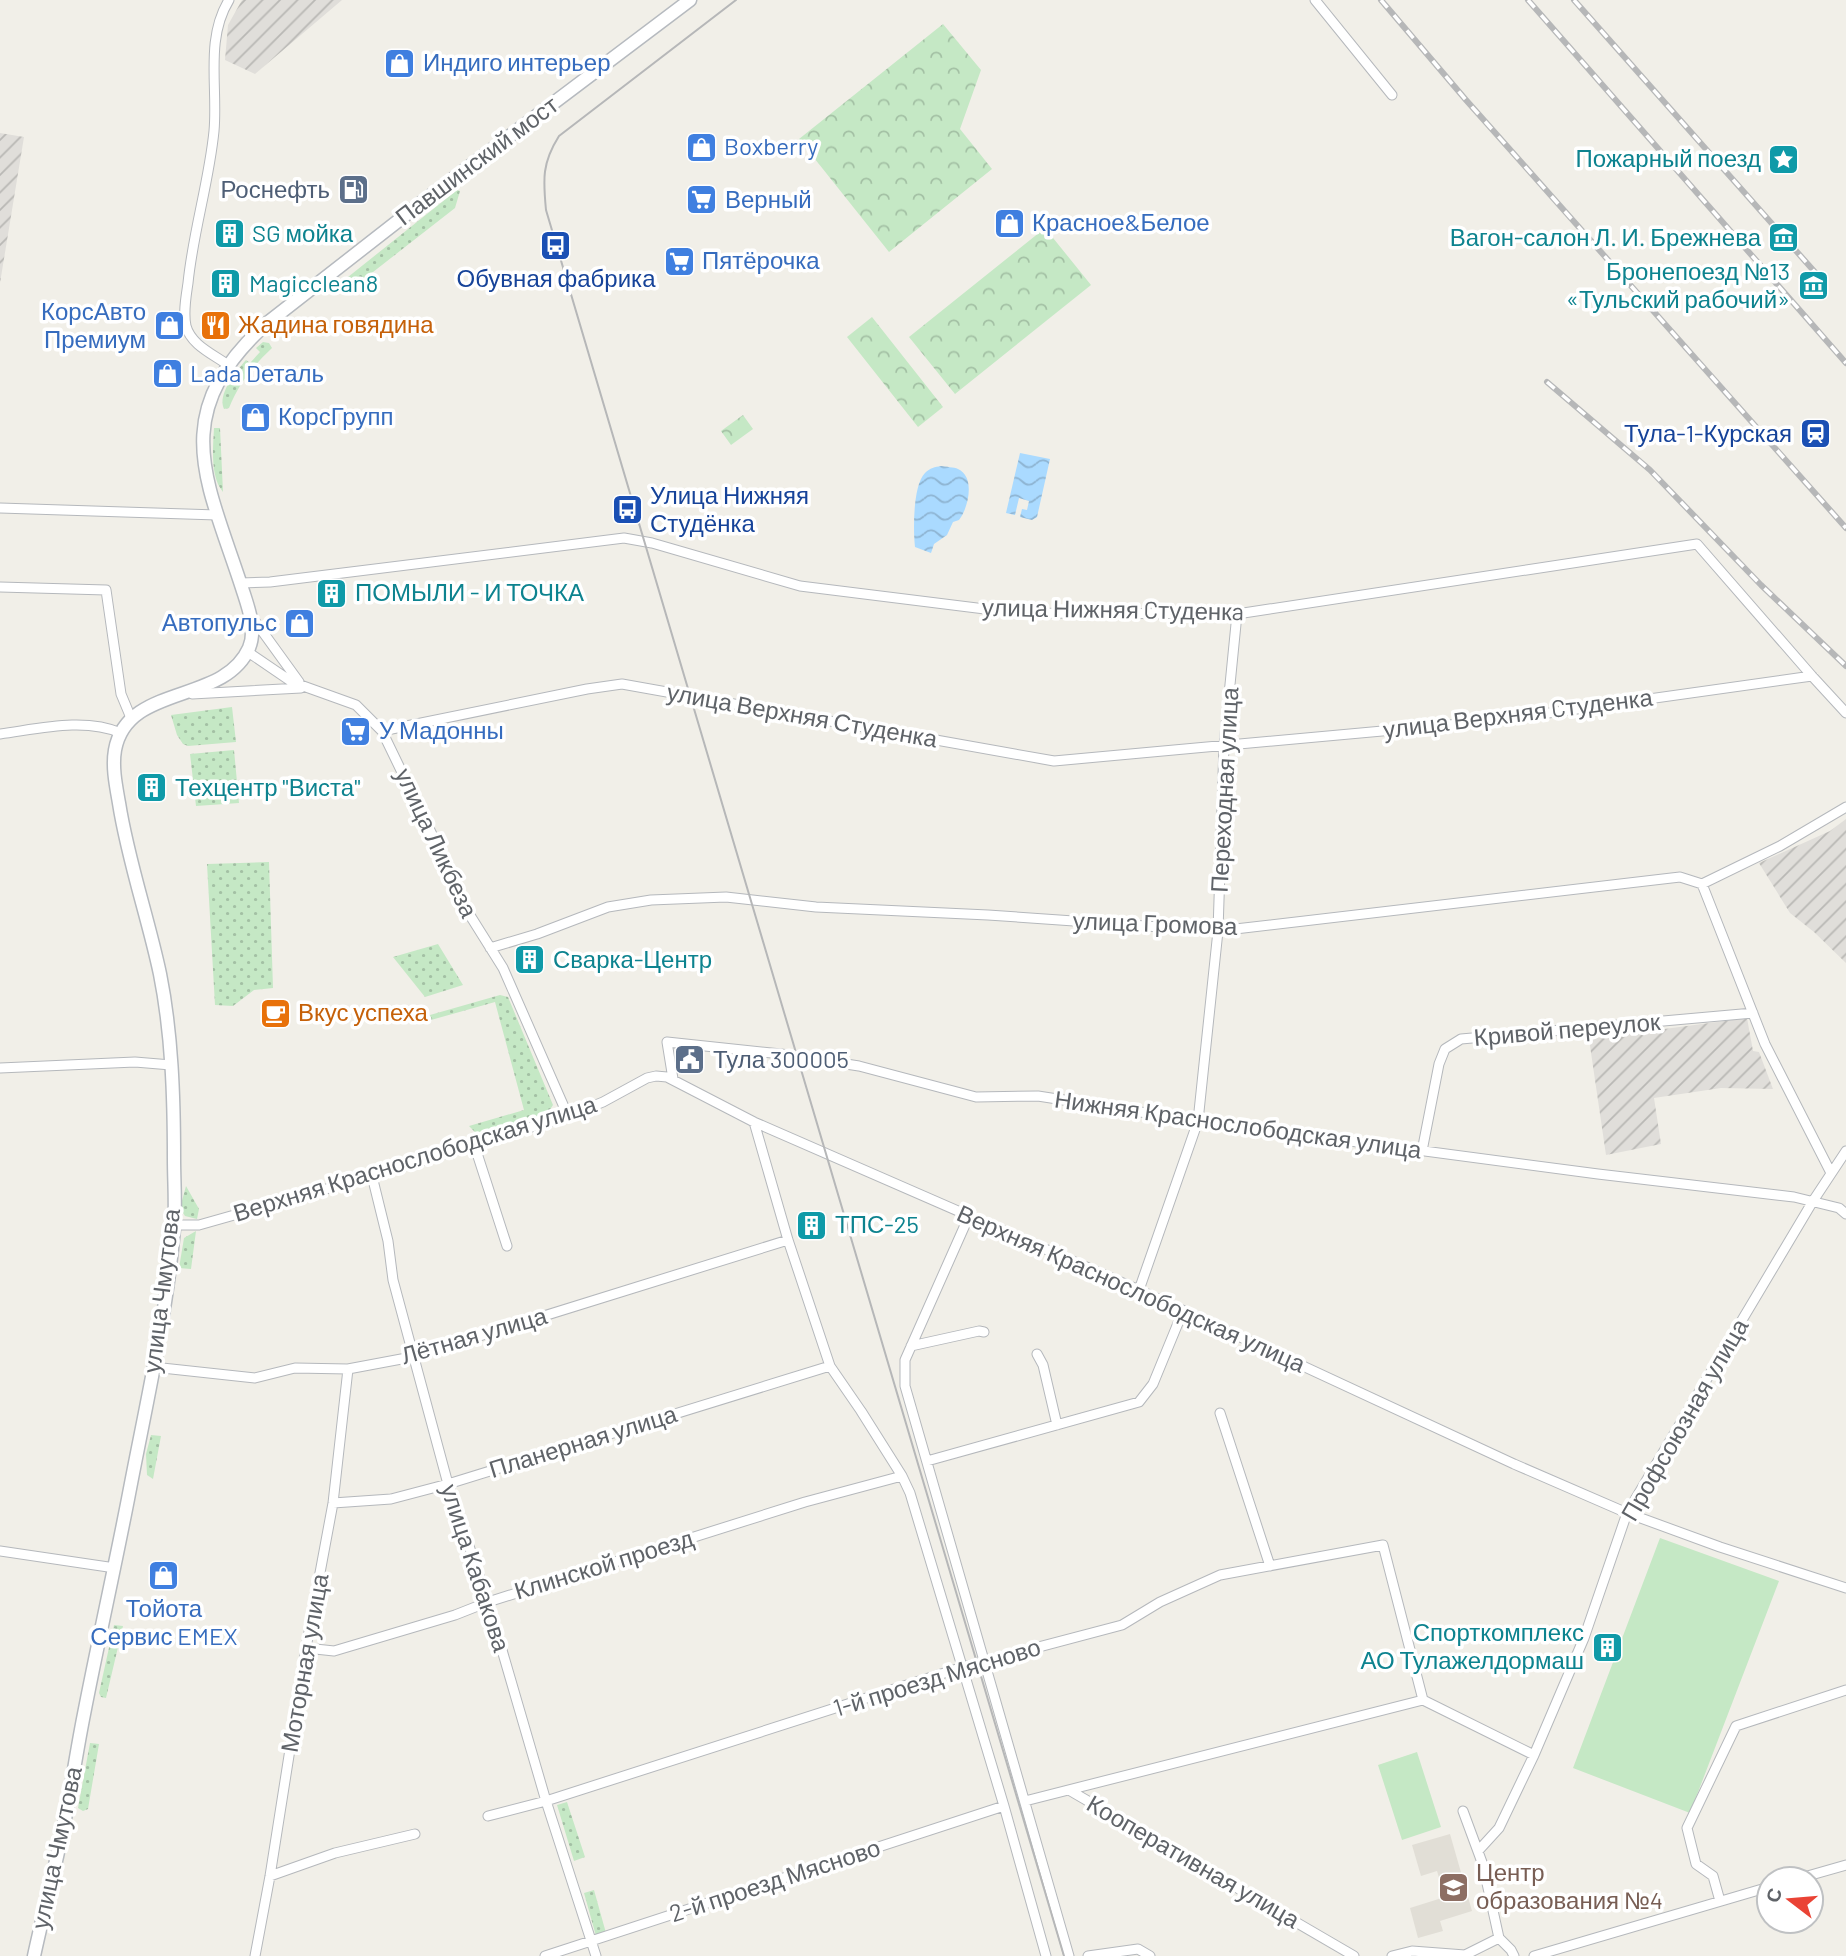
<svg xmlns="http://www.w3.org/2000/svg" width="1846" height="1956" viewBox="0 0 1846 1956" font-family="Barlow,sans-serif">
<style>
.industrial{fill:url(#industrial-furrows)}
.education{fill:#e1ded6}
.grass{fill:url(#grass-dots)}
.park{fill:url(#park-crowns)}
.garden{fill:#c5e8c5}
.water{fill:url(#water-waves)}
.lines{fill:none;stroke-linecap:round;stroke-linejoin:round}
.street-casing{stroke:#b5b8bc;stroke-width:11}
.secondary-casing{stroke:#b6babf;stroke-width:15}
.street{stroke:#fff;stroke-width:9}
.secondary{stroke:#fff;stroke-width:12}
.tram{stroke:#b6b7b8;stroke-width:2}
.rail-casing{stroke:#b6b7b8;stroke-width:6}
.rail{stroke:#fff;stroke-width:3.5;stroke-dasharray:10;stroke-linecap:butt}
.labels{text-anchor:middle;stroke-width:7;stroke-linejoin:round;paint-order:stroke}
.shop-label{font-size:24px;fill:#366cbe;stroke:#fff;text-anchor:start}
.culture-label{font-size:24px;fill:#0d838f;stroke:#fff;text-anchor:start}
.street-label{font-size:24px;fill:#5f6368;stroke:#fff}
.service-label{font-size:24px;fill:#4e5e75;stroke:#fff;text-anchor:end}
.transit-label{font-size:24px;fill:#164399;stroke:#fff}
.food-label{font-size:24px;fill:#c56008;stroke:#fff;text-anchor:start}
.education-label{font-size:24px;fill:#785e54;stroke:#fff;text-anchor:start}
</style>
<defs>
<pattern id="industrial-furrows" width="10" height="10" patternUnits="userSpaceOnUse" patternTransform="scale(1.75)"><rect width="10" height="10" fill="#e0deda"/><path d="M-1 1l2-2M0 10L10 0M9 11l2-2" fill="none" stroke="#b9b8b5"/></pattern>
<pattern id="grass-dots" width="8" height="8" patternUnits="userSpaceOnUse" patternTransform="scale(1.75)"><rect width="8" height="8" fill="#c5e8c5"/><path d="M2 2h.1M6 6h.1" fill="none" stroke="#a3c0a4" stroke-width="1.8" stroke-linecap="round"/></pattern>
<pattern id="park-crowns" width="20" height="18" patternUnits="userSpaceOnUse" patternTransform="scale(1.75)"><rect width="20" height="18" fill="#c5e8c5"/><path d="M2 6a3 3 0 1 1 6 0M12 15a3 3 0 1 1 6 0" fill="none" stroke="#a3c0a4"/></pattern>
<pattern id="water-waves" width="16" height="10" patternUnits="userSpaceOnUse" patternTransform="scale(1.75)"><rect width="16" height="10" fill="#aadaff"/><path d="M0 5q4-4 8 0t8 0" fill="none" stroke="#8eb4d2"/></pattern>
</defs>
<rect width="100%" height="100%" fill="#f1efe8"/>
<path class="industrial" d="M242 0H342L255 74 225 60 228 25Z
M0 133 24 137 0 283Z
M1846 819V963L1814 932 1790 913 1759 863 1830 831Z
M1747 1018 1753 1051 1759 1052 1773 1089 1721 1088 1654 1098 1661 1144 1606 1155 1589 1039Z"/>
<path class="education" d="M1450 1834 1472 1911 1440 1921 1443 1931 1418 1938 1410 1908 1445 1897 1437 1871 1421 1876 1412 1845Z"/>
<path class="grass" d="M457 190 460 191 455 208 350 290 333 289Z
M263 342 269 343 272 348C253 366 239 383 229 408L224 409C217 395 236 371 246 360L250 363 260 352 256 348Z
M214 428H220L223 492C210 477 213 448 214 428Z
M232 707 236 742 188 746 183 744 177 735 171 715Z
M234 750 239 803 196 806 190 754Z
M269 862 273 988 254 990 233 1006 215 1005 207 864Z
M438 944 463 985 425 997 393 957Z
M500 995 508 997 553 1105 547 1114 476 1133 469 1126 524 1110 495 1002 431 1020 430 1015Z
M186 1186 199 1209 197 1219 185 1216 180 1208Z
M196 1231 191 1269 179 1268 184 1238Z
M151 1435 161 1436 153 1479 147 1475 146 1454Z
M114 1625 123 1626 106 1698 101 1697 99 1693Z
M90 1743 99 1744 88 1809 83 1811 78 1808Z
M567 1802 585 1857 574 1861 557 1805Z
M594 1890 606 1933 596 1936 584 1893Z"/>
<path class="park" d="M943 24 981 70 960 129 992 169 889 252 799 139Z
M1045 228 1091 285 955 394 909 337Z
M872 317 943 407 918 427 847 337Z
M743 415 753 429 731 445 721 431Z"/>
<path class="garden" d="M1660 1538 1779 1581 1690 1813 1573 1768Z
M1417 1752 1441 1827 1402 1840 1378 1765Z"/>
<path class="water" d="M1020 453 1050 459 1037 517 1032 520 1020 517 1022 509 1027 510 1029 501 1019 498 1015 515 1006 513Z
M941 466C946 467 954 467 958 469 976 477 968 509 959 520L953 522 947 535 934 544 931 553 915 547C913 529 913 485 925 473 930 468 935 467 941 466Z"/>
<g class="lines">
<defs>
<path id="street" d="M1315 0 1392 95
M228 365C213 354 191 345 186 326 183 312 186 297 188 283 193 232 209 182 214 131 218 87 205 39 229 0
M0 508 217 515
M241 583 270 582 624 538 652 543 800 586 1017 613 1237 614 1697 544 1812 676 1846 713
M0 587 106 590 121 694 131 718
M252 617 299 682
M248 652 292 682 356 705 382 731 440 851 461 901 503 968 568 1116
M192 694 301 688
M382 731 587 689 622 684 1054 761 1492 721 1812 676
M0 734C38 729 84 717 121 733
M1702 884 1765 1044 1831 1173
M490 948 537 934 608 907 651 900 726 897 816 907 988 915 1218 931 1680 877 1702 884 1780 846 1846 807
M0 1068 135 1062 171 1065
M673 1079 667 1042 781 1054 859 1066 976 1097 1038 1096 1198 1121 1598 1174 1794 1197 1839 1208 1846 1214
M754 1122 788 1240 830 1366 861 1411 902 1476 910 1493 1004 1806 1046 1956
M474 1144 507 1246
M1422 1151 1439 1064 1445 1049 1461 1039 1753 1013
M372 1176 388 1241 393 1280 448 1484 488 1602 546 1801 596 1956
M969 1216 905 1360V1386L1069 1956
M174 1225H199L372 1176 568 1116 603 1102 647 1078 656 1076 667 1077 754 1122 1139 1290 1514 1464 1627 1513 1720 1547 1846 1588
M1139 1290 1198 1121 1218 931 1224 745 1237 614
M911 1346 979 1331 984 1332
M1037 1354 1043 1365 1057 1425
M153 1367 255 1378 295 1368 348 1369 412 1357 788 1240
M1220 1413 1270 1566
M927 1461 1139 1402 1153 1384 1183 1311
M333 1503 391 1499 448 1484 830 1366
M0 1551 115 1568
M306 1648 334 1651 455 1615 488 1602 805 1502 902 1476
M1423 1700 1534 1755
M1069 1790 1354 1956
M1025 1801 1423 1700
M1463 1811 1483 1865 1499 1938 1511 1950 1514 1956
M488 1816 546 1801 963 1667 1122 1625 1160 1602 1220 1575 1383 1545 1423 1700
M1478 1851 1499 1828 1534 1755 1584 1638 1627 1513 1813 1201 1846 1151
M270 1876 335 1853 415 1834
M1797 1879 1846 1865
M1720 1901 1713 1876 1696 1864 1687 1828 1736 1726 1846 1690
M255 1956 270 1876 306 1648 333 1503 348 1369
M545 1956 1004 1806
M1088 1956 1138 1949 1150 1956
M1392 1956 1412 1951 1465 1955 1499 1938
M1534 1956 1769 1887"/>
<path id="secondary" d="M34 1956C44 1910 56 1865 65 1819 72 1784 77 1749 84 1714 98 1642 114 1571 128 1499 145 1409 166 1320 174 1229 176 1206 174 1182 174 1159 174 1098 172 1034 160 974 148 917 128 861 119 803 116 786 112 767 115 750 127 683 224 705 249 648 257 629 248 607 242 588 207 480 166 415 266 324L421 203 690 0"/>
</defs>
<use href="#street" class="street-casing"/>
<use href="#secondary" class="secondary-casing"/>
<use href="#street" class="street"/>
<use href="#secondary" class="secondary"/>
<path class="tram" d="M736 0 559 136C542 163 543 179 546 210L1064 1956"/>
<defs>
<path id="rail" d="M1381 0 1466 100 1846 528
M1528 0 1846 363
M1574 0 1821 279
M1547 382 1650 470 1761 585 1846 666"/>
</defs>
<use href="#rail" class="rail-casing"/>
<use href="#rail" class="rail"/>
</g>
<defs>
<symbol id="shop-square" viewBox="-11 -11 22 22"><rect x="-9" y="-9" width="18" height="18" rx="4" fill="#3f7fe0" stroke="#fff"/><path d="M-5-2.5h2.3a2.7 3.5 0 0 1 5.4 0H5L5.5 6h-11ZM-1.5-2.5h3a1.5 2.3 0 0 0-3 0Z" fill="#fff"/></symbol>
<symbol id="sight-square" viewBox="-11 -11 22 22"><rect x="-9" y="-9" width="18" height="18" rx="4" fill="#0f9aa8" stroke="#fff"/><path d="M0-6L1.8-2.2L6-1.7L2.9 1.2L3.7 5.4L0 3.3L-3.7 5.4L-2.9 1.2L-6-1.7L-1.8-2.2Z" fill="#fff"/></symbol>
<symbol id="fuel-square" viewBox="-11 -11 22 22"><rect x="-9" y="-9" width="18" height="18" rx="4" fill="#5c6f8a" stroke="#fff"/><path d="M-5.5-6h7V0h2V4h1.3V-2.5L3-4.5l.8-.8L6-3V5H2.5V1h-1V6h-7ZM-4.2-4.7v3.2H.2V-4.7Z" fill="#fff"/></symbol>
<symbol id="supermarket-square" viewBox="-11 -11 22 22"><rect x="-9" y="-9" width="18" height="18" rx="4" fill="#3f7fe0" stroke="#fff"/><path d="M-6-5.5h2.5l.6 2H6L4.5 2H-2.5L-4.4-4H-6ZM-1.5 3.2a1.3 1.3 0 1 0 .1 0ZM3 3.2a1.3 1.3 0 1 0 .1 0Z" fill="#fff"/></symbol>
<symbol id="building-square" viewBox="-11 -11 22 22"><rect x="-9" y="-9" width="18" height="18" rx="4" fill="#0f9aa8" stroke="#fff"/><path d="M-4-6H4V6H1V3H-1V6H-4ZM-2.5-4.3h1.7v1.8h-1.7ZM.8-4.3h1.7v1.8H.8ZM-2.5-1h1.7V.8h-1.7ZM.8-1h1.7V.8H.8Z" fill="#fff"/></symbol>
<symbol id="museum-square" viewBox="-11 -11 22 22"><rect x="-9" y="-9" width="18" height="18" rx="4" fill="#0f9aa8" stroke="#fff"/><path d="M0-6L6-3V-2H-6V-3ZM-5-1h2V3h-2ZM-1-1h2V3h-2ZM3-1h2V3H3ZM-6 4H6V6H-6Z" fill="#fff"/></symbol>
<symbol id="bus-square" viewBox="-11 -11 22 22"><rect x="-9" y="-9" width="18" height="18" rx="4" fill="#1a4fb4" stroke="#fff"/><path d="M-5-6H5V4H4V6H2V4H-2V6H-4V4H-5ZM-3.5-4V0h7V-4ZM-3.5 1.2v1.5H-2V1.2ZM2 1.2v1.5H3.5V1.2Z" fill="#fff"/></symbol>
<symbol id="restaurant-square" viewBox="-11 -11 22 22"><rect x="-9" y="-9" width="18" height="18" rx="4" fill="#e8710a" stroke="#fff"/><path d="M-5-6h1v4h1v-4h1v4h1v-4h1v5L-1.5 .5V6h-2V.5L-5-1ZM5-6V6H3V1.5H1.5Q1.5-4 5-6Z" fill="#fff"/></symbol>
<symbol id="station-square" viewBox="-11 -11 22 22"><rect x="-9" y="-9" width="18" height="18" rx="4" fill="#1a4fb4" stroke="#fff"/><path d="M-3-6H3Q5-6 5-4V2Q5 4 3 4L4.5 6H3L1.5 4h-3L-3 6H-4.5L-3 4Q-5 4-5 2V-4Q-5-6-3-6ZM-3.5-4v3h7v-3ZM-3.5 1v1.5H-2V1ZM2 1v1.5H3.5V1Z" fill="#fff"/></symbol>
<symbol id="cafe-square" viewBox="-11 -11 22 22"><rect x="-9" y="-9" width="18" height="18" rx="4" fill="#e8710a" stroke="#fff"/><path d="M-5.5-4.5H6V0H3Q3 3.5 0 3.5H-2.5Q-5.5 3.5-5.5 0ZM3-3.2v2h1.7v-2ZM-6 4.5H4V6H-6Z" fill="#fff"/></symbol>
<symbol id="civic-square" viewBox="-11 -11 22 22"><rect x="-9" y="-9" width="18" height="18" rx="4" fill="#5c6f8a" stroke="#fff"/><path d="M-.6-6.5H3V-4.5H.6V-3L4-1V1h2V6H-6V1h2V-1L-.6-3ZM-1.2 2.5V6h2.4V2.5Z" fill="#fff"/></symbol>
<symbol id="school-square" viewBox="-11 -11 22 22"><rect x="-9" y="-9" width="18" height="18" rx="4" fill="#8d6e63" stroke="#fff"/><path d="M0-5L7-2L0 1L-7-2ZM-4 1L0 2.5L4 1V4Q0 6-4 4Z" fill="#fff"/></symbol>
</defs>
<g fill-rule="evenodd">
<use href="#shop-square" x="382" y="46" width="35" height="35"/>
<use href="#shop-square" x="684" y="130" width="35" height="35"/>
<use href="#sight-square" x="1766" y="142" width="35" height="35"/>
<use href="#fuel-square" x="336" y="172" width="35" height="35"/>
<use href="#supermarket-square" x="684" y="182" width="35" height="35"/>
<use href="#shop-square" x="992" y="206" width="35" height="35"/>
<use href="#building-square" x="212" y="216" width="35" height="35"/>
<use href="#museum-square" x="1766" y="220" width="35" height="35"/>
<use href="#bus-square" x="538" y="228" width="35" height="35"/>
<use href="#supermarket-square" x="662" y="244" width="35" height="35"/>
<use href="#building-square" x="208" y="266" width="35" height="35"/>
<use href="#museum-square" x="1796" y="268" width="35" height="35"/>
<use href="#restaurant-square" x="198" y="308" width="35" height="35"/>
<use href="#shop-square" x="152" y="308" width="35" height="35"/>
<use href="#shop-square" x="150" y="356" width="35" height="35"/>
<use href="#shop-square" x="238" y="400" width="35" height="35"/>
<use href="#station-square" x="1798" y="416" width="35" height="35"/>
<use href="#bus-square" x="610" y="492" width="35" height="35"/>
<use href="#building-square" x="314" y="576" width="35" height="35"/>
<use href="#shop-square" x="282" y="606" width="35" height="35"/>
<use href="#supermarket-square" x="338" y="714" width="35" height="35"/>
<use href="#building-square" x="134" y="770" width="35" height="35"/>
<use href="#building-square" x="512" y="942" width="35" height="35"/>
<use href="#cafe-square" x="258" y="996" width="35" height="35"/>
<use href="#civic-square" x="672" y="1042" width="35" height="35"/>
<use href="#building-square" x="794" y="1208" width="35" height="35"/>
<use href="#shop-square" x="146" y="1558" width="35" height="35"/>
<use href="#building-square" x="1590" y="1630" width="35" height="35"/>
<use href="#school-square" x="1436" y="1870" width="35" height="35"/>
</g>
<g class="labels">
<g class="shop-label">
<text x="423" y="71">Индиго интерьер</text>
<text x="724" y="155">Boxberry</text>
<text x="725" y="208">Верный</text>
<text x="1032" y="231">Красное&amp;Белое</text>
<text x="702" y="269">Пятёрочка</text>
<text x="146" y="320" text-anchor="end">КорсАвто<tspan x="146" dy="28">Премиум</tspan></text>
<text x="190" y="382">Lada Dеталь</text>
<text x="278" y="425">КорсГрупп</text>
<text x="277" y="631" text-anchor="end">Автопульс</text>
<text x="379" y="739">У Мадонны</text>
<text x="164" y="1617" text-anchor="middle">Тойота<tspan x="164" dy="28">Сервис EMEX</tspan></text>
</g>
<g class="culture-label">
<text x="1761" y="167" text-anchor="end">Пожарный поезд</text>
<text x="252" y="242">SG мойка</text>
<text x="1761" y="246" text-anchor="end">Вагон-салон Л. И. Брежнева</text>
<text x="1790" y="280" text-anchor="end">Бронепоезд №13<tspan x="1790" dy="28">«Тульский рабочий»</tspan></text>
<text x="249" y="292">Magicclean8</text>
<text x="355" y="601">ПОМЫЛИ - И ТОЧКА</text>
<text x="175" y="796">Техцентр "Виста"</text>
<text x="553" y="968">Сварка-Центр</text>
<text x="835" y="1233">ТПС-25</text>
<text x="1584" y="1641" text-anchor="end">Спорткомплекс<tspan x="1584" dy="28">АО Тулажелдормаш</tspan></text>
</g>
<g class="street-label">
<text transform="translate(477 161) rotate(-37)" y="8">Павшинский мост</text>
<text transform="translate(1113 610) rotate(1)" y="8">улица Нижняя Cтуденкa</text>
<text transform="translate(1518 714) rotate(-7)" y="8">улица Верхняя Cтуденка</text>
<text transform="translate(802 716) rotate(10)" y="8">улица Верхняя Студенка</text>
<text transform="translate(1225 790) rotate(-87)" y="8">Переходная улица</text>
<text transform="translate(436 843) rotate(65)" y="8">улица Ликбеза</text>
<text transform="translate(1155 924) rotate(2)" y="8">улица Громова</text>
<text transform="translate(1567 1030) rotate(-5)" y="8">Кривой переулок</text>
<text transform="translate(1238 1125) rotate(8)" y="8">Нижняя Краснослободская улица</text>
<text transform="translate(415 1159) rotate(-17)" y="8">Верхняя Краснослободская улица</text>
<text transform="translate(1131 1289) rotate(24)" y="8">Верхняя Краснослободская улица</text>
<text transform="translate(162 1291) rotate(-83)" y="8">улица Чмутова</text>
<text transform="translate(474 1336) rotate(-16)" y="8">Лётная улица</text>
<text transform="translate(1685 1420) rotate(-60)" y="8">Профсоюзная улица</text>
<text transform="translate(583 1442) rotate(-17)" y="8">Планерная улица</text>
<text transform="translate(604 1565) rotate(-17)" y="8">Клинской проезд</text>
<text transform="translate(475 1568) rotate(72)" y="8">улица Кабакова</text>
<text transform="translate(305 1663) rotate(-80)" y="8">Моторная улица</text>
<text transform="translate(937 1678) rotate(-17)" y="8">1-й проезд Мясново</text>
<text transform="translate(57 1848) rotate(-78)" y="8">улица Чмутова</text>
<text transform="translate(1193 1862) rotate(30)" y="8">Кооперативная улица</text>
<text transform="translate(775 1881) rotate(-18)" y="8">2-й проезд Мясново</text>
</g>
<g class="service-label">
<text x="330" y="198">Роснефть</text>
<text x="713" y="1068" text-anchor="start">Тула 300005</text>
</g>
<g class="transit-label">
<text x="556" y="287">Обувная фабрика</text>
<text x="1792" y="442" text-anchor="end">Тула-1-Курская</text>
<text x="650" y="504" text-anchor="start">Улица Нижняя<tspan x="650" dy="28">Студёнка</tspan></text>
</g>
<g class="food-label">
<text x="238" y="333">Жадина говядина</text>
<text x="298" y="1021">Вкус успеха</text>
</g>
<g class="education-label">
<text x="1476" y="1881">Центр<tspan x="1476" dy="28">образования №4</tspan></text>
</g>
</g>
<g transform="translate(1790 1900) rotate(286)"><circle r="33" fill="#ffffff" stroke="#bfc1c3" stroke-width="2"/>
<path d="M0-5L12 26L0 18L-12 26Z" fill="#ea4335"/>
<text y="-10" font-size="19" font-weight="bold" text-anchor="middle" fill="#5f6368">С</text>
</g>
</svg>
